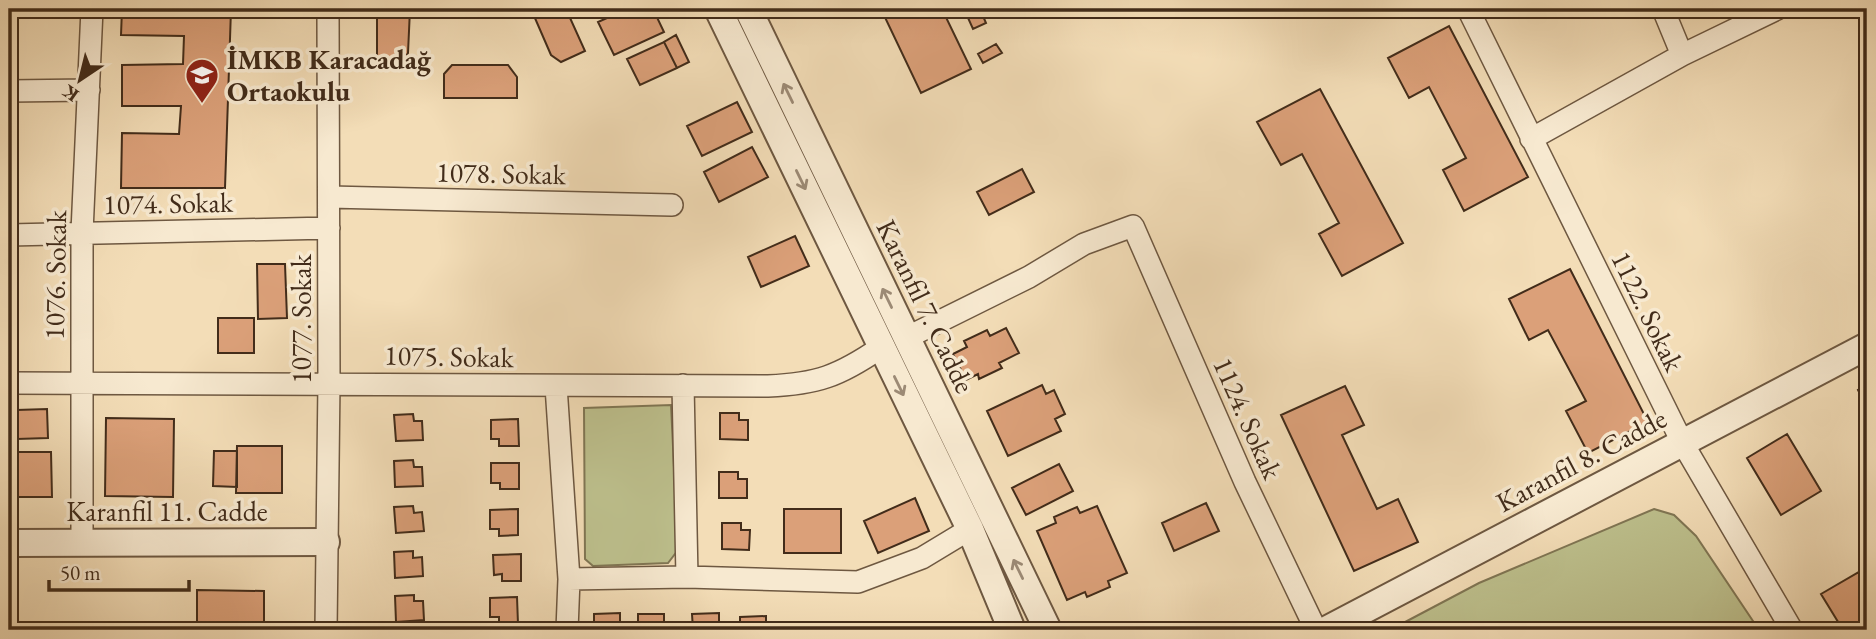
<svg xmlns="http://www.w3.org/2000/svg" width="1876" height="639" viewBox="0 0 1876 639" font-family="'EB Garamond',serif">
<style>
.green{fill:#bdc08d;stroke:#807654;stroke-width:2}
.building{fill:#dba079;stroke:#422c1a;stroke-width:2}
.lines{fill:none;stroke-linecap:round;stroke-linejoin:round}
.minor-casing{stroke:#6e5841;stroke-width:24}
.tertiary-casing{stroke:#6e5841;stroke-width:30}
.minor{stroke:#f7e9d0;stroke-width:21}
.tertiary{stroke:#f7e9d0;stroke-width:26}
.oneway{stroke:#9c8a75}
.labels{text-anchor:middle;stroke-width:7;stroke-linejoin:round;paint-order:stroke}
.poi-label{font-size:28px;font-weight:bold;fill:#422c1a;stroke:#f7e9d0;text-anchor:start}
.street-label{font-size:28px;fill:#422c1a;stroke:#f7e9d0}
</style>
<rect width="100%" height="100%" fill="#f3ddb7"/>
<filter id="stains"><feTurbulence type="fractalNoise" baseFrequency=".00286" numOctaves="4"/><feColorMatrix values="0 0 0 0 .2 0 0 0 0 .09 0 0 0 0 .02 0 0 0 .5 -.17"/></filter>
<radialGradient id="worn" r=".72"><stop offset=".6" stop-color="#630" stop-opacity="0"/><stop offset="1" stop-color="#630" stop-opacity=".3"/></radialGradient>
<path class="green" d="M671 405 678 550 668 563 593 566 585 559 584 408Z
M1654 509 1674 515 1696 536 1759 630H1390L1479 583Z"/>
<path class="building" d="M122 9H231L225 188H121L122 133 179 134 181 106H122V65L183 64 184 36 121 35Z
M377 9H410L408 53 403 62 377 61Z
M531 9H566L585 51 561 62 551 55Z
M627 9H653L664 32 614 55 598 22Z
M881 9H942L971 69 921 93Z
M964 9H980L986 23 973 29Z
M1449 26 1528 177 1464 211 1443 170 1466 158 1429 87 1409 98 1388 58Z
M676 35 689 62 677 68 664 42Z
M664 42 677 68 640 85 627 59Z
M996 44 1002 53 983 63 978 54Z
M452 65H508L517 77V98H444V74Z
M1320 89 1403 243 1342 276 1319 234 1339 223 1302 154 1281 165 1257 122Z
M737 102 752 132 702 156 687 126Z
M752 147 768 177 719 202 704 172Z
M1022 169 1034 192 989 215 977 192Z
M795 236 809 266 761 287 748 257Z
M257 264H285L287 318 258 319Z
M1570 269 1648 422 1588 453 1566 411 1586 401 1548 330 1529 340 1509 299Z
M218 318H254V353H218Z
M1006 328 1019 353 999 363 1002 368 979 379 978 374 966 380 953 354 967 347 964 341 987 330 990 336Z
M1042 385 1046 394 1054 390 1065 414 1055 419 1061 431 1008 456 987 411Z
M1867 385V408L1858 390Z
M1345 386 1364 425 1342 435 1377 509 1398 499 1418 542 1354 571 1281 415Z
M47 409 48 438 17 439V410Z
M720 413H739V420H748V440L720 439Z
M413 414 414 421H422L423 440 396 441 394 415Z
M106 418 174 419 173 497 105 496Z
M518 419 519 446H499V439H491V420Z
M1787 434 1821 491 1781 515 1747 458Z
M237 446H282V493H236Z
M214 451H237V487L213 486Z
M14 452H51L52 497H14Z
M413 460 414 467H422L423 486 395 487 394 461Z
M491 463H519V489H500V483H491Z
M1059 464 1073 491 1026 515 1012 488Z
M719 472H738V479H747V498H719Z
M915 498 929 531 878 553 864 521Z
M1206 503 1219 531 1174 551 1162 523Z
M413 506 414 513 422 512 424 531 396 533 394 507Z
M1097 506 1127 573 1108 581 1110 587 1087 597 1085 592 1067 600 1037 531 1056 523 1054 517 1077 507 1080 513Z
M518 509V535L499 536V529H490V510Z
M784 509H841V553H784Z
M722 523H741V530H750L749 550 722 549Z
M413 551V558L422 557 423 576 395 578 394 552Z
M521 554V581H502V574L494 575 493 555Z
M1859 572 1867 587V630H1843L1821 594Z
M9 589H11V630H9Z
M197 590 264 591V630H197Z
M414 595V601H423L424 620 396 622 395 596Z
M517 597 518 624H499V617H490V598Z
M620 613V630H594V614Z
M719 613V630H693L692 614Z
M638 614H664V630H638Z
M766 616V630H740V617Z"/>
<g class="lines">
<defs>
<path id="minor" d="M1468 9 1682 442 1792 630
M1663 9 1682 55
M9 91 89 90
M1531 139 1682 55 1777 9
M330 197 672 205
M9 235 329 228
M906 338 1029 277 1084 244 1133 226 1245 482 1316 630
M9 383 768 386C817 384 839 376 880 348
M683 385 687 577
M556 386 569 579 567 630
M82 542V232L92 9
M569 579 687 577 858 582 922 558 970 529
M326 630 329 382 328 9"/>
<path id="tertiary" d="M718 9 970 529 1012 630
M748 9 1048 630
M9 543 326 542
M1326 630 1867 346"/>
</defs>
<use href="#minor" class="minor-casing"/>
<use href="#tertiary" class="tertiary-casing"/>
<use href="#minor" class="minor"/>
<use href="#tertiary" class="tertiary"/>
</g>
<defs><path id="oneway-shaft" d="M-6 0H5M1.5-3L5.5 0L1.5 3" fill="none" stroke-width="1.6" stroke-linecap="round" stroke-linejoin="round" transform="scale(1.75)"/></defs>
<g class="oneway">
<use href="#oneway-shaft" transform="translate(788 93) rotate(-116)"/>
<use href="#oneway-shaft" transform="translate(801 180) rotate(64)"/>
<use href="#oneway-shaft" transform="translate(887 298) rotate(-116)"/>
<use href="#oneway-shaft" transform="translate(899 386) rotate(64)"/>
<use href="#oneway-shaft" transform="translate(1018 569) rotate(-116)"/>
</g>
<defs>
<symbol id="school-pin" viewBox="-11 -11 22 30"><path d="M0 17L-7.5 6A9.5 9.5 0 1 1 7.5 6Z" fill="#8f2418" stroke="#f7e9d0"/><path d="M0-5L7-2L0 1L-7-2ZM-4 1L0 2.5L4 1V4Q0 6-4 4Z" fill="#fff"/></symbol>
</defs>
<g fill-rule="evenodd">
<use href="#school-pin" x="183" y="56" width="38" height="52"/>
</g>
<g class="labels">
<g class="poi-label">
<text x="227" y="69">İMKB Karacadağ<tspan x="227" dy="32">Ortaokulu</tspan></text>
</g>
<g class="street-label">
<text transform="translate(501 173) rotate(1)" y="10">1078. Sokak</text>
<text transform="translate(168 203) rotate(-1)" y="10">1074. Sokak</text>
<text transform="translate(55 275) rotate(-89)" y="10">1076. Sokak</text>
<text transform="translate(926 306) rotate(64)" y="10">Karanfil 7. Cadde</text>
<text transform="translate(1648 311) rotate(64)" y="10">1122. Sokak</text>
<text transform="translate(301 319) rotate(-90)" y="10">1077. Sokak</text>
<text transform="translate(449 356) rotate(1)" y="10">1075. Sokak</text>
<text transform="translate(1248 418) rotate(66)" y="10">1124. Sokak</text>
<text transform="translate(1581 460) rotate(-28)" y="10">Karanfil 8. Cadde</text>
<text x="167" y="521">Karanfil 11. Cadde</text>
</g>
</g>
<rect width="1876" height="639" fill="none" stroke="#f3ddb7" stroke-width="35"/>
<rect x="10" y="10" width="1855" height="618" fill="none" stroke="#422c1a" stroke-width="3.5"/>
<rect x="18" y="18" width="1841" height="604" fill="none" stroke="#422c1a" stroke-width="2"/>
<g transform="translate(80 80) rotate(215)" stroke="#f7e9d0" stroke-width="5" paint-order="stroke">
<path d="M0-5L12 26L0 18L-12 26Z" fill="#422c1a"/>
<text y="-10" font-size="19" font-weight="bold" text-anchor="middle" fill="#422c1a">K</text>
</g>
<path d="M49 580v10h140v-10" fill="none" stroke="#422c1a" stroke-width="3.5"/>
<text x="60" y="580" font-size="21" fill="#422c1a" stroke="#f7e9d0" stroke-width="5" paint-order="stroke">50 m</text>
<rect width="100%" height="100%" filter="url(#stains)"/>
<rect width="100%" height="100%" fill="url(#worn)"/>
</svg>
